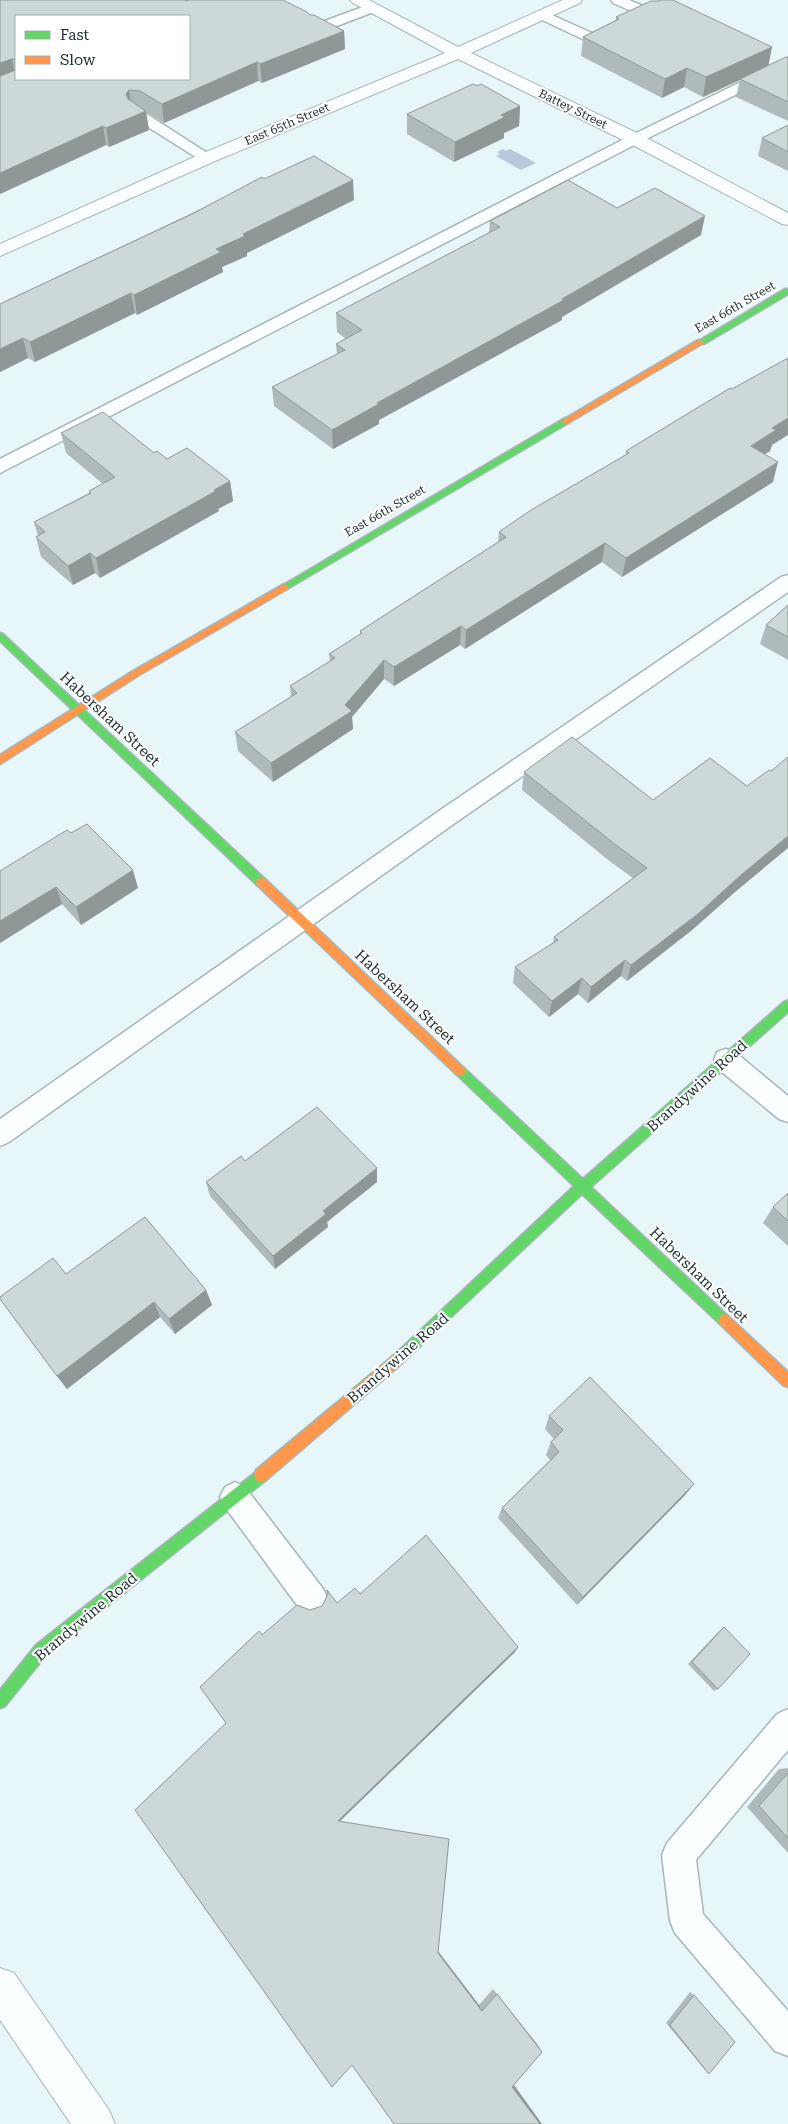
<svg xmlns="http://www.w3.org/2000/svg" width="788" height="2124" viewBox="0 0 788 2124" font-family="'Roboto Serif',serif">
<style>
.water{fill:#b7c9da}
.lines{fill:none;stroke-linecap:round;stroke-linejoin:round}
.lane-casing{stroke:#a7b6b8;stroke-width:3}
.street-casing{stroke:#a7b6b8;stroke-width:2}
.fast-casing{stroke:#a7b6b8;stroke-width:3}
.slow-casing{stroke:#a7b6b8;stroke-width:3}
.lane{fill:#fbfefe;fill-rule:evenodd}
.street{fill:#fbfefe;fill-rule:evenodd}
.fast{fill:#63d668;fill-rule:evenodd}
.slow{fill:#ff974d;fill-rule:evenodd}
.wall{fill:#afbbba;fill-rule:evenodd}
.shaded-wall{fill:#8f9897}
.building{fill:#ccd9d8;stroke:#8f9897}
.labels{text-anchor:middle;stroke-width:4;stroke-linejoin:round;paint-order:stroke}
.far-street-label{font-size:12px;fill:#1e3031;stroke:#fff}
.street-label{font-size:15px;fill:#1e3031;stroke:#fff}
</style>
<rect width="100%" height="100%" fill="#e7f6f8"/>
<path class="water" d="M503 149 505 151 510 149 536 163 521 170 496 156 500 154 497 152Z"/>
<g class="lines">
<defs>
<path id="lane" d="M611 0H629L657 12 659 15 657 18H647L613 3Z
M371 4 378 8 376 11 321 32H311L309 29 311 26Z
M543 11 603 38 605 41 598 45 593 44 538 18 536 15 538 12Z
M788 59V69L640 142 0 473V459L630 136Z
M137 110 142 111 215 158 212 161H202L132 117 130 114 132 111Z
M788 575V592L455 823 9 1142 0 1146V1119L439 811 781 577Z
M726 1049 735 1052 788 1096V1122L779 1119 717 1068 714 1060 717 1052Z
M235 1482 245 1487 324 1590 328 1601 324 1612 313 1616 302 1612 225 1507 220 1497 225 1487Z
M788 1709V1750L696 1860 703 1914 788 2011V2056L775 2051 675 1933 670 1921 662 1855 667 1843 777 1714Z"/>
<path id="street" d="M350 0H369L458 47 563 0H582L580 3 471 53 641 135 788 213V225L782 224 629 143 458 59 213 162 0 256V244L201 154 445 53 353 3Z
M0 1968 14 1973 109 2110 115 2124H71L0 2020Z"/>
<path id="fast" d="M785 289H788V294L704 344 697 342Z
M565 418 569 421 568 423 287 589H281L280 587Z
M0 633 3 634 265 879 266 882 265 885H257L0 641Z
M788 1000V1012L591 1187 728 1316 730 1320 728 1324 724 1326 720 1324 582 1194 401 1364 397 1366 393 1364 391 1360 393 1356 574 1186 456 1074 454 1071 456 1068 460 1066 464 1068 583 1179 784 1002Z
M261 1468 266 1470 268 1475 266 1480 46 1655 5 1706 0 1708V1690L36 1645Z"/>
<path id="slow" d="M698 340 705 342 568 423 565 424 561 421Z
M284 584 287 585V589L139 675 0 764V755L133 671Z
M261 878 265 879 464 1068 466 1071 464 1074 460 1076 456 1074 257 885 256 882 257 879Z
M724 1314 728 1316 788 1372V1387L783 1385 720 1324 718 1320 720 1316Z
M397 1354 401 1356 403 1360 401 1364 266 1480 261 1482 256 1480 254 1475 256 1470 393 1356Z"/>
</defs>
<use href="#lane" class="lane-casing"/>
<use href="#street" class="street-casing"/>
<use href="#fast" class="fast-casing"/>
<use href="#slow" class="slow-casing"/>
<use href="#lane" class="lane"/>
<use href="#street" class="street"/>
<use href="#fast" class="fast"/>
<use href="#slow" class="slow"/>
</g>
<path class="wall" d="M0 0 310 15 344 31 345 49 262 83 258 81 164 123 146 112 149 130 109 147 106 145 0 194ZM16 16H189L16 79Z
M616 17 772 47 768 66 788 57V121L736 97 740 80 703 97 684 87 662 98 581 56 583 37 616 20Z
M477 86 520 106 519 126 504 133V138L454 162 407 134V114Z
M788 125V171L758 156 762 138Z
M264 179 354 200 247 253V256L222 267 223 272 137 315 135 313 35 362 28 358 0 372V304Z
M617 208 701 235 562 317V320L379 420V424L333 449 274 406 272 387 337 354 336 344 346 339 337 332 336 313 489 233 490 221Z
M61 433 154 453 167 459 230 481 233 501 218 509 219 511 100 578 95 573 73 585 41 557 36 537 38 536 34 522 89 493V491L103 484 66 453Z
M772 445 770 451 765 454 773 482 622 577 602 562 465 649 460 645 394 686 384 679 352 717 353 729 273 782 238 751 235 732 291 697 290 686 330 661 329 654 360 635V631L498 542 499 532 626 455V451Z
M788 605V660L760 644 766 625Z
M524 772 735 892 692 930 627 981 621 976 588 1003 578 994 549 1017 513 983 515 967 553 943 554 937 633 878 612 863 522 790Z
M71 833 138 888 81 925 62 904 0 943Z
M377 1168V1182L327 1222 328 1227 275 1269 210 1196 206 1182Z
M788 1193V1246L763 1223 773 1207Z
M66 1274 206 1290 212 1305 175 1334 160 1317 67 1389 10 1313Z
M549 1416 694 1484 685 1495 577 1605 498 1518 502 1508 550 1460 546 1455 551 1442 554 1439 545 1429Z
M360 1594 518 1647 514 1653 340 1821 479 2005 493 1989 542 2052 514 2085 542 2124 226 1723 262 1635 310 1610 337 1603Z
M724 1627 718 1689 714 1691 688 1664 720 1630Z
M788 1768V1853L747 1807 779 1769Z
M690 1992 694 1995 709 2074 705 2070 666 2023Z"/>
<path class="shaded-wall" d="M344 31 345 49 262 83 260 64Z
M772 47 768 67 703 97 706 77Z
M12 59 16 77 0 83V63Z
M257 62 258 81 164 123 162 104Z
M687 68 684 87 662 98 665 79Z
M129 90 132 109 126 94Z
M520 106 519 126 504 133V138L454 162 455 142 501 115Z
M146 111 149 130 109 147 106 128Z
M103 126 106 145 0 194V173Z
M353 180 354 200 247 253V256L222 267 223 272 137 315 134 295 243 234Z
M705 216 701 235 562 317V320L379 420V424L333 449 332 430 377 403 562 299Z
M131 293 135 313 35 362 30 342Z
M23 338 28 358 0 372V349Z
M788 418V435L772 445 770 451 746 466 751 446 772 428Z
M778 462 773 482 622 577 626 558Z
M230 481 233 501 218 509 219 511 100 578 96 558Z
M605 543 602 562 465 649 466 630Z
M90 553 95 573 73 585 68 566Z
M461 626 460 645 394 686V667Z
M384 660V679L352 717 353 729 273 782 271 763 345 705Z
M788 836V848L735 892 692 930 627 981 631 965Z
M133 870 138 888 81 925 76 907Z
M56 887 62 904 0 943V921Z
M625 960 621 976 588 1003 591 987Z
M582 978 578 994 549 1017 552 1001Z
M377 1168V1182L327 1222 328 1227 275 1269 273 1256 323 1211Z
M206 1290 212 1305 175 1334 169 1319Z
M154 1302 160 1317 67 1389 57 1376Z
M694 1484 685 1495 577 1605 583 1597Z
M518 1647 514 1653 340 1821H338Z
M436 1949 479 2005 482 2011 438 1953Z
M493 1989 537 2044 542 2052 497 1994Z
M508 2077 542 2124H540L512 2087Z"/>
<path class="building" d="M0 0H185L186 1 189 0H283L307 12 310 15H314L344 31 260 64 257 62 162 104 140 91 129 90 126 94 128 99 146 111 106 128 103 126 0 173V76L16 70V79H189V16H16V59H12L0 63Z
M660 0H673L772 47 706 77 687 68 665 79 583 37 619 19 616 17 651 1H660Z
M786 57H788V102L740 79Z
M473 84 477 86 481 84 520 106 501 115 505 117 455 142 407 114Z
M788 125V152L762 138Z
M314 156 353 180 243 234 245 236 216 249 221 252 134 295 131 293 30 342 23 338 0 349V304L192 214 262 177 264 179Z
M568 180 617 208 655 188 705 216 562 299 564 300 377 403 379 404 332 430 272 387 345 350 336 344 362 330 336 313 500 227 490 221Z
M788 358V418L772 428 776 430 751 446 778 462 626 558 605 543 466 630 461 626 394 667 384 660 345 705 352 711 271 763 235 732 297 693 290 686 335 658 329 654 362 633 360 631 506 537 499 532 531 510 629 453 626 451 730 388 732 389Z
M103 412 154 453 157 451 167 459 187 448 230 481 214 490 216 491 96 558 90 553 68 566 36 537 45 532 34 522 91 493 89 491 115 477 61 433Z
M788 605V637L766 625Z
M572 737 653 800 710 758 747 786 769 770 771 771 788 757V836L741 875 698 914 631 965 625 960 591 987 582 978 552 1001 515 967 558 940 554 937 647 868 616 845 524 772Z
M87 824 133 870 76 907 56 887 0 921V871L67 830 71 833Z
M317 1107 377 1168 323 1211 326 1214 273 1256 206 1182 241 1156 245 1161Z
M788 1193V1221L773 1207Z
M145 1217 206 1290 169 1319 154 1302 57 1376 0 1299V1297L53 1258 66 1274Z
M590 1377 694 1484 583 1597 502 1508 559 1452 551 1442 563 1430 549 1416Z
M426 1535 518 1647 338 1821 449 1839 438 1953 482 2011 497 1994 542 2052 512 2087 540 2124H394L352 2065 332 2087 135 1810 226 1723 200 1687 259 1631 262 1635 297 1605 310 1610 322 1606 328 1594 327 1590 337 1603 355 1588 360 1594Z
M724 1627 750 1654 718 1689 692 1662Z
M788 1773V1838L759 1806Z
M694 1995 735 2042 709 2074 670 2025Z"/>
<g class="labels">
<g class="far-street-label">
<text transform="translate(573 109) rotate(26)" y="4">Battey Street</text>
<text transform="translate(287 124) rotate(-23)" y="4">East 65th Street</text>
<text transform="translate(735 307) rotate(-30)" y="4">East 66th Street</text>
<text transform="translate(385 511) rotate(-30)" y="4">East 66th Street</text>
</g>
<g class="street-label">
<text transform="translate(110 719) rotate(43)" y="5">Habersham Street</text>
<text transform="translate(405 997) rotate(43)" y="5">Habersham Street</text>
<text transform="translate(697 1086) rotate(-42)" y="5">Brandywine Road</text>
<text transform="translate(699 1275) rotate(44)" y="5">Habersham Street</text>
<text transform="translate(398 1358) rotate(-41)" y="5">Brandywine Road</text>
<text transform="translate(86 1617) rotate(-40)" y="5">Brandywine Road</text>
</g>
</g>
<rect x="15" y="15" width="175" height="65" fill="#ffffff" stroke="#a5acad"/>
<rect x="25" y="31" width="25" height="8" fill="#63d668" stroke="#a5acad"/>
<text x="60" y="40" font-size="15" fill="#1e3031">Fast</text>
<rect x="25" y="56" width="25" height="8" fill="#ff974d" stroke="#a5acad"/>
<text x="60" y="65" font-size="15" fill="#1e3031">Slow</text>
</svg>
